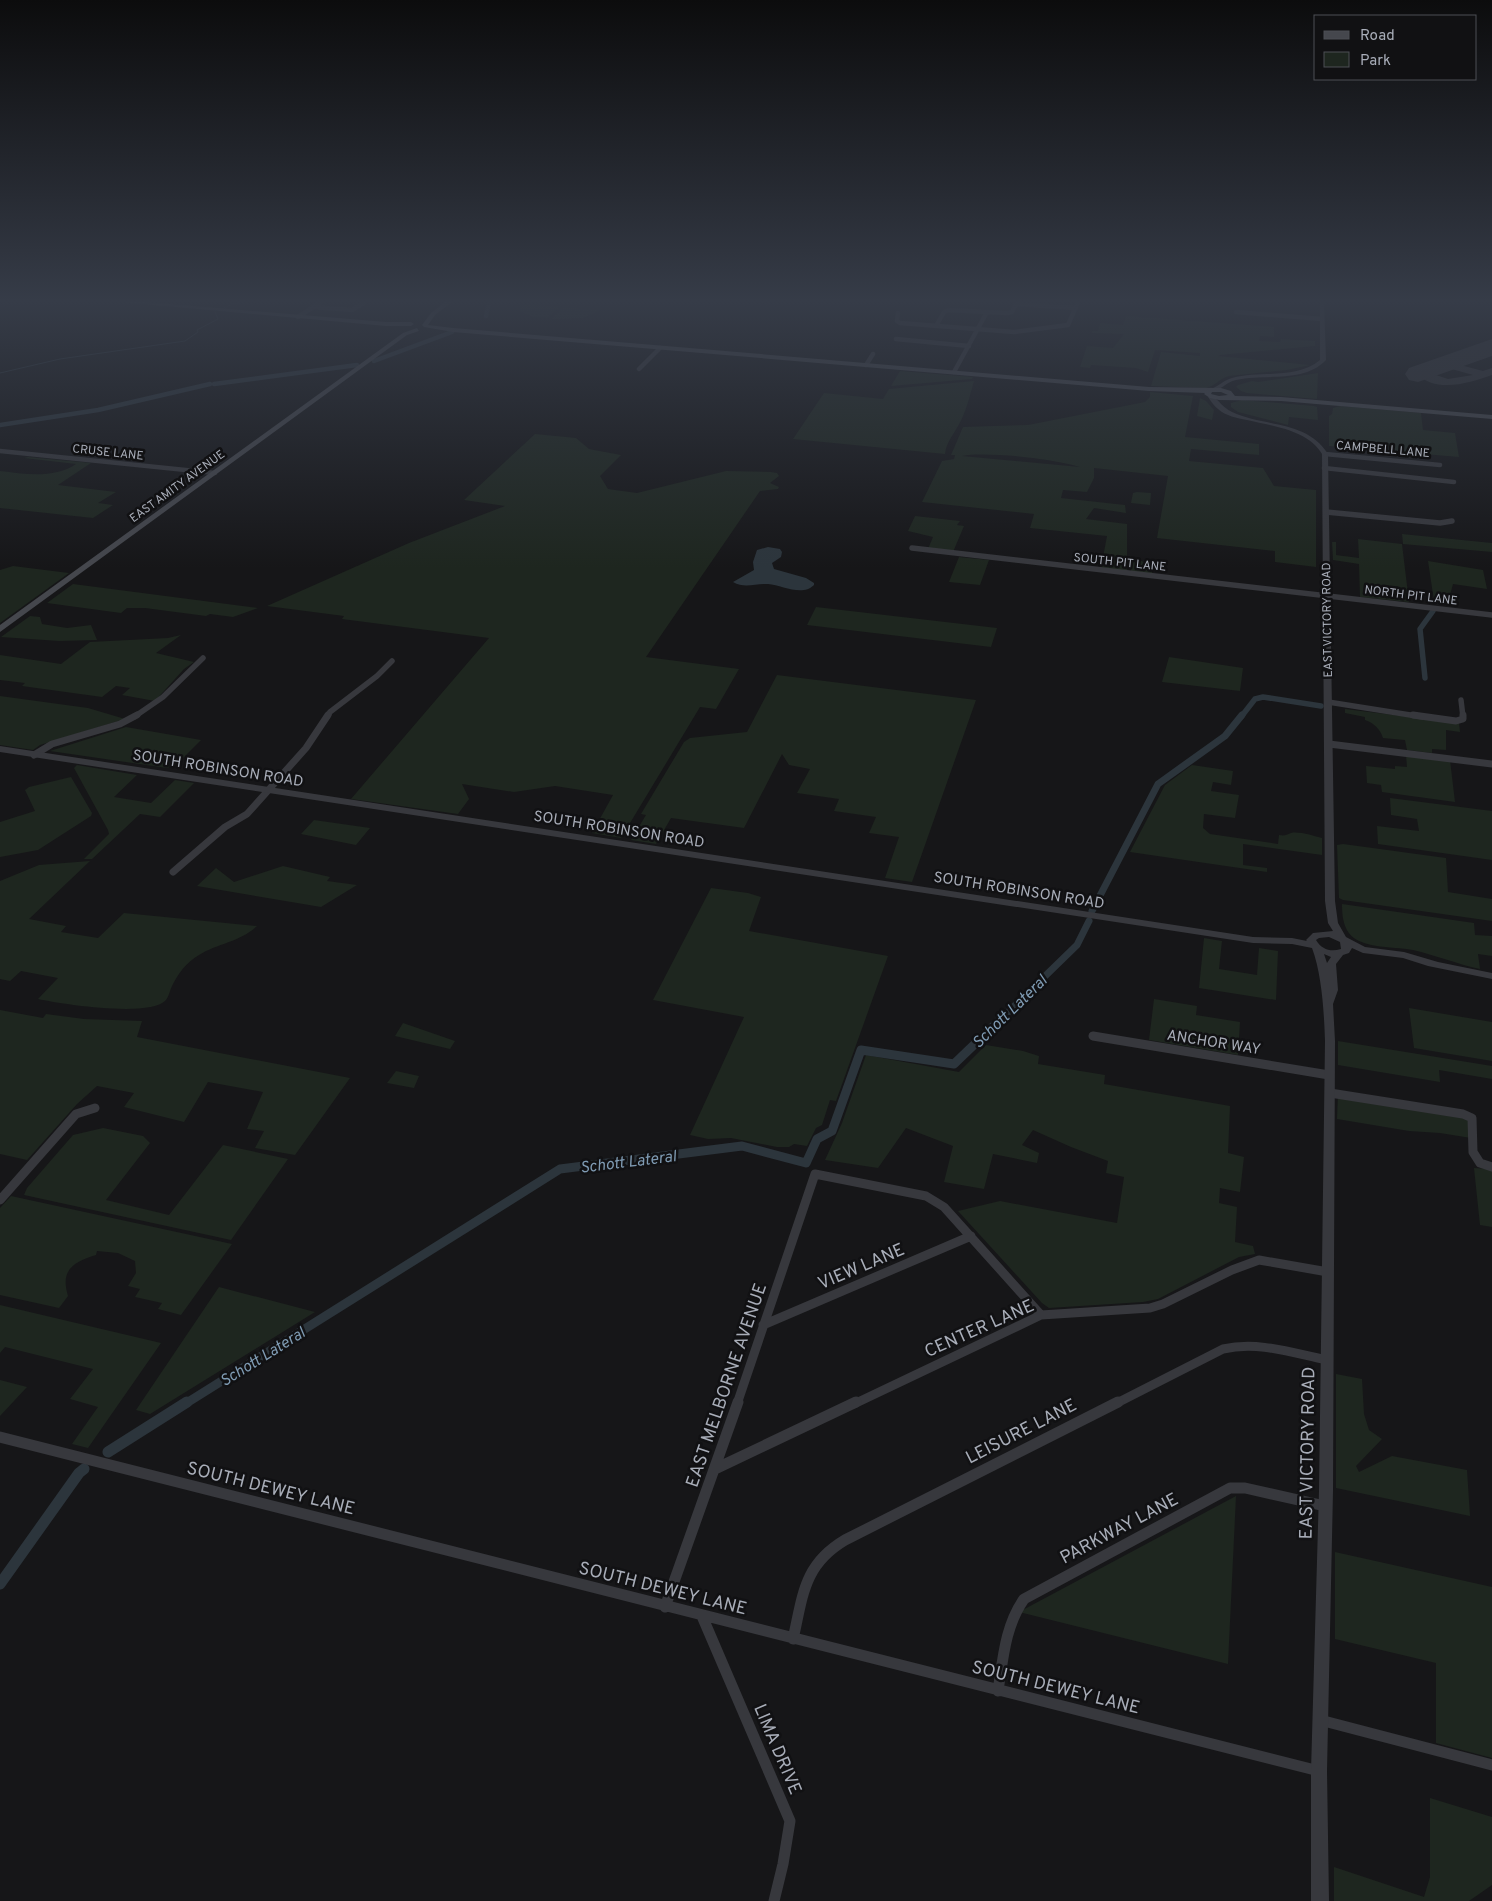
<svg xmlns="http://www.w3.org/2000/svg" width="1492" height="1901" viewBox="0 0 1492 1901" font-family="Overpass,sans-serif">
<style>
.green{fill:#1e261f;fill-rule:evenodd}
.water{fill:#2c353c}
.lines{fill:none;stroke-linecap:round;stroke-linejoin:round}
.stream{stroke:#2c353c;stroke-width:1}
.canal-far4{stroke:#2c353c;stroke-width:4.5}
.canal-far3{stroke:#2c353c;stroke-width:5.5}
.canal-far2{stroke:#2c353c;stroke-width:7}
.canal-far1{stroke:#2c353c;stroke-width:9}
.canal{stroke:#2c353c;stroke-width:11}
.taxiway{fill:#303135;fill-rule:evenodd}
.runway{fill:#303135;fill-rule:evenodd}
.minor-far4{stroke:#37383d;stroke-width:4.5}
.minor-far3{stroke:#37383d;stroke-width:5.5}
.minor-far2{stroke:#37383d;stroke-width:7}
.minor-far1{stroke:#37383d;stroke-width:9}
.minor{stroke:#37383d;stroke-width:11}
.tertiary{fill:#37383d;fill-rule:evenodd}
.secondary{fill:#45474d;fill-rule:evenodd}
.labels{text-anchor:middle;stroke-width:5;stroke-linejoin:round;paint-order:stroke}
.far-street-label{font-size:12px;fill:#a8adb8;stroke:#111113}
.street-label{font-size:15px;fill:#a8adb8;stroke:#111113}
.water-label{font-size:16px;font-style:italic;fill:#7f9bb3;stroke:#111113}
.near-street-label{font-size:18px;fill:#a8adb8;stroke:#111113}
</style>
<rect width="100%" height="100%" fill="#161618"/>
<path class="green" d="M523 304 557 307 558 308 547 318 530 316 520 311V307Z
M563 308H567L601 310 583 318 551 319Z
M1126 316 1274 327V337L1260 336 1259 341 1280 342 1281 339 1315 341V346L1220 355 1218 356 1310 365 1287 370 1229 376C1219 379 1215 386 1206 388L1151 386 1161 352 1200 356V353L1155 350 1148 372 1136 368 1091 365 1090 368 1080 367 1087 346 1113 348 1124 334 1092 333V331H1098L1100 323 1123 325Z
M900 371 973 377 972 379 891 386Z
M1318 373 1317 399 1247 393 1241 391 1236 387 1238 385 1252 381 1258 382Z
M974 381C970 395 966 413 958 426 953 435 946 443 945 454L793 439 824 393 883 399 889 389Z
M1150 392 1193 396 1185 437 1259 444V455L1191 449 1189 461 1263 468 1274 486 1316 490V567L1275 562V551L1157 538 1168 476 1094 468V478L1087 492 1063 490 1061 498 1125 505 1126 513 1094 508 1086 519 1127 524V571L1101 568 1107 536 1030 528 1034 514 922 502 942 461 954 459 955 455H951L963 427 1028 425 1145 402 1150 397ZM962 456C985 451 1056 459 1080 467Z
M1200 398 1206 401 1214 410 1212 420 1197 416Z
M1242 400 1314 406 1317 407 1318 420 1289 417 1288 425 1238 412 1231 407V403Z
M1340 406 1421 413 1423 430 1455 433 1459 457 1329 446V416L1332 414 1333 408Z
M535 434 576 438 589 449 621 455 600 476 608 489 637 493 726 471 771 472 777 473 779 476 770 483 779 487 778 489 760 491 646 657 739 669 716 709 700 707 621 838 592 833 613 795 555 786 514 792 462 784 469 799 458 814 351 799 489 638 342 619 344 616 267 606 409 543 505 506 464 500Z
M28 457 91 463 58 485 116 492 98 503 113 505 93 518 0 508V471C25 474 54 479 76 464L24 458Z
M1137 492 1151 493 1150 505 1131 503 1133 493Z
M915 516 960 521 957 525 964 526 953 552 928 549 933 537 908 531Z
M1402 534 1492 543V552L1403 544Z
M1358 539 1402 544 1409 602 1360 597 1359 564 1333 560 1332 542H1336V555L1359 558Z
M1130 556 1153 566 1152 574 1131 572Z
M959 557 989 560 980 585 949 582Z
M1428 561 1483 570 1487 589 1453 584 1450 595 1451 603 1434 601Z
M13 566 69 573 0 623V570Z
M73 584 258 608 233 617 210 614 206 616 145 608H127L121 613 47 603Z
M816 607 997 628 991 647 807 625Z
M30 616 40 617 42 624 67 628 91 625 97 640 59 641 1 637Z
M181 635 156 653 194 662 184 669 155 701 122 695 130 688 116 686 102 697 22 686 25 683 0 680V655L61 664 90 642 168 638Z
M1169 657 1243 668 1240 691 1162 682Z
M777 675 976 700 912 882 885 878 899 837 869 833 876 817 834 811 839 799 797 793 810 769 789 765 782 754 744 828 671 818 656 844 631 840 646 815 641 814 684 742 690 738 747 732Z
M0 696 88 708 125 719 40 745 33 750 0 745Z
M1345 709 1459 723 1460 732 1446 730V750L1432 749V753L1407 750 1405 740 1383 738C1380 729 1374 723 1365 720V717L1345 713Z
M126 727 201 740 177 764 167 768 50 751Z
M1406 755 1450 760 1455 802 1382 792 1381 785 1367 783 1366 766 1395 769V766L1407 767Z
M77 765 137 775 114 797 151 803 175 780 194 783 160 817 140 814 92 859H84L109 834 108 830 74 768Z
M1192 765 1233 771 1231 785 1213 782 1211 791 1239 795 1235 818 1204 814 1203 828 1210 834 1278 844 1279 835C1285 836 1286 835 1291 833 1299 831 1314 836 1322 838V855L1243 844V865L1267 868V872L1130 852 1165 785Z
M71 777 92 813 91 816 38 850 0 857V822L35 811 25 790 29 787Z
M1390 798 1492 811V860L1378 844 1377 826 1419 831 1417 819 1391 815Z
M314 820 370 828 356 845 301 834Z
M1343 844 1446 858 1448 892 1492 899V921L1343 900 1339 898 1337 845Z
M90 861 29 919 66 926 61 932 98 938 124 913 257 926C240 942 218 943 199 955 186 963 179 972 172 986 170 990 169 996 166 1000 150 1018 61 1004 38 999L58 978 21 971 10 981 0 979V881L39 865Z
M283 866 330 877 327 881 357 885 321 907 197 886 216 868 234 882Z
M711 888 748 893 761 897 749 931 888 956 836 1101 830 1100 822 1125 816 1128 807 1146 794 1144 789 1147H777L731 1138 708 1139 690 1135 744 1017 653 1000Z
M1342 904 1474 923 1475 935 1492 936V956L1478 954 1480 969C1457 964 1435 955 1413 950 1396 947 1374 948 1359 941 1344 934 1342 918 1342 904Z
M1204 938 1222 941 1219 969 1257 975 1259 948 1278 951 1276 1000 1199 988Z
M1154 999 1197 1006 1196 1015 1240 1022 1238 1055 1149 1040Z
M1409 1008 1492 1022V1061L1414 1048Z
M0 1010 43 1018 46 1014 84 1019 142 1021 137 1037 350 1078 295 1155 255 1148 264 1131 247 1129 263 1092 208 1082 184 1122 124 1107 134 1093 97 1086 77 1104 27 1160 0 1154Z
M403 1023 455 1041 450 1049 395 1036Z
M1338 1041 1492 1066V1079L1439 1070 1440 1082 1338 1065Z
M986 1045 1023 1051 1039 1056 1038 1064 1105 1075 1104 1084 1230 1106 1228 1153 1244 1157 1240 1192 1220 1188 1219 1203 1237 1207 1235 1242 1253 1246 1255 1254 1239 1257 1158 1299 1143 1302 1049 1308 1042 1303 958 1211 1000 1201 1117 1223 1124 1177 1106 1173 1108 1161 1071 1147 1033 1130 1022 1145 1039 1153 1037 1163 993 1154 984 1189 944 1182 953 1146 906 1128 878 1168 825 1160 842 1123 866 1055 959 1072Z
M396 1071 419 1076 414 1088 387 1083Z
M1338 1094 1469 1116 1471 1138 1440 1133 1409 1131 1337 1119Z
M103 1128 143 1136 150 1143 106 1200 169 1215 223 1145 288 1159 231 1240 24 1195 27 1188 73 1135Z
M1474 1168 1492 1169V1227L1480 1225Z
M11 1196 232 1244 181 1315 158 1309 162 1303 135 1297 140 1289 128 1286 136 1273 135 1261 118 1253 97 1251 96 1255C73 1262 60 1270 68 1296L59 1308 0 1295V1208Z
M219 1287 315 1312 150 1414 136 1410Z
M0 1305 161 1343 88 1448 72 1444 98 1407 70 1399 93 1369 5 1347 0 1353Z
M1336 1374 1362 1379 1364 1414 1369 1430 1382 1439 1356 1466 1359 1472 1392 1456 1467 1470 1470 1516 1336 1488Z
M0 1380 27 1387 0 1416Z
M1236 1496 1228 1664 1019 1612Z
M1335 1552 1492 1587V1758L1436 1743V1663L1335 1639Z
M1430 1798 1492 1817V1885L1469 1901H1334V1867L1424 1897 1430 1877Z"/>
<path class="water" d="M768 547 780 549 782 552 781 557 772 563 774 569 806 578 814 583V585C802 597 782 585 768 584 756 583 745 589 733 582L754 570 753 562 757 550Z"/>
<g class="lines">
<path class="stream" d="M222 309 232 304 245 302
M0 373 60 359 185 341 198 332 197 330 218 319 215 312"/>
<path class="canal-far4" d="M486 316 489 302
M374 361 452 332
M214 384 357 365
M0 425 98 410 210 384"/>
<path class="canal-far3" d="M1425 678 1420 629 1433 611
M1241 717 1255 699 1263 697 1321 706"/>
<path class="canal-far2" d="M1092 911 1158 784 1225 736 1242 715
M1003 1017 1077 945 1089 921"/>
<path class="canal-far1" d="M185 1404 560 1169 742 1146 806 1163 817 1139 832 1131 861 1050 954 1064 1004 1016"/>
<path class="canal" d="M108 1452 187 1402
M0 1584 79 1473 84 1469"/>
<path class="taxiway" d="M1445 361 1483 371 1492 368V375C1469 383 1436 394 1416 373L1421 370 1448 379 1473 375 1441 366V362Z"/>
<path class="runway" d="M1492 339V356L1418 382 1409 380 1405 374 1409 368Z"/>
<path class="minor-far4" d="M1016 304 1076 308
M313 307 352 310 365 302
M1236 312 1322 319
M898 313 897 321 900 323 1014 332 1068 325 1078 302
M298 317 321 302
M936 326 944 312 948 310 1007 313 1012 312 1017 302
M896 339 969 346
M866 365 873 354
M639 369 660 348
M954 372 987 312
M0 451 215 473
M1325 454 1440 465
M1324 468 1454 482"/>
<path class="minor-far3" d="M1326 512 1440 523 1452 521
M912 548 1492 615
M1461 700 1463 717
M1328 702 1423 717
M134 717 163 697 203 658
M327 717 330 712 377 676 392 661"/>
<path class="minor-far2" d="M1413 715 1456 721 1463 719V715
M1329 744 1492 764
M34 755 52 744 120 724 137 715
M173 872 225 827 247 814 306 748 328 715"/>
<path class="minor-far1" d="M1093 1036 1329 1075
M1330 1093 1463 1114 1472 1118 1473 1152 1480 1163 1492 1167
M0 1200 76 1114 95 1108
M763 1325 971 1236
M737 1404 815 1174 926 1196 944 1207 1041 1315
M854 1404 1041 1315 1150 1308 1163 1304 1232 1270 1259 1260 1328 1272
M1115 1404 1223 1349C1259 1341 1292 1353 1327 1360"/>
<path class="minor" d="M0 1437 1319 1771
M715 1469 856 1402
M665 1607 738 1402
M702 1616 790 1821 783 1864 774 1901
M793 1639C803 1596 803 1565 845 1540L1118 1402
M998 1691C1003 1659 1005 1626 1024 1599L1230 1488H1245L1325 1506
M1320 1720 1492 1765"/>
<path class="tertiary" d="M1320 302H1324L1326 360C1303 384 1265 373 1236 380 1226 382 1221 391 1211 391V389C1219 386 1224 380 1232 378 1261 370 1296 380 1320 360Z
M1211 395C1219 400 1223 408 1232 412 1264 427 1307 420 1328 454L1335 901 1338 923 1346 937 1365 947 1404 952 1438 962 1492 973V979L1428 966 1403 958 1363 953 1352 948 1349 953 1343 955 1336 964 1338 990 1333 1004 1335 1041 1333 1491 1327 1771 1329 1901H1311V1771L1319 1491 1325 1041C1324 1012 1322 975 1312 948L1292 944 1253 943 0 752V746L1253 937 1292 938 1307 941 1306 940 1313 933 1333 931 1328 923 1325 901 1322 454C1308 430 1272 426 1247 420 1237 418 1226 416 1218 409 1214 406 1211 401 1208 397ZM1329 937 1340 942 1341 949C1331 952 1322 950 1316 940L1319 938ZM1324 954 1331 957 1327 963Z"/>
<path class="secondary" d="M120 302H146L386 322H411L414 324 411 326H386Z
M445 302H452L435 315 428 325 453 328 1149 387 1221 388 1231 391 1235 396 1281 397 1492 415V419L1281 401 1219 400 1210 398 1204 394 1205 393 1149 391 453 332 424 327 422 325 431 313ZM1212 392H1221L1228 395 1219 396 1211 394Z
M417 328 419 331 407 335 0 632V625L403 333Z"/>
</g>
<linearGradient id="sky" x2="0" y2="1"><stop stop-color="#0c0c0d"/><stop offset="0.53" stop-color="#363c48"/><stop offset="1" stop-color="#363c48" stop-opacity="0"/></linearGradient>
<rect width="1492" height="568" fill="url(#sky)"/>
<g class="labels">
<g class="far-street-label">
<text transform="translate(1383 449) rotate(5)" y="4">CAMPBELL LANE</text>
<text transform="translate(108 452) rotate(6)" y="4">CRUSE LANE</text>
<text transform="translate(177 486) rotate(-36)" y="4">EAST AMITY AVENUE</text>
<text transform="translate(1120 562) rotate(6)" y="4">SOUTH PIT LANE</text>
<text transform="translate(1411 595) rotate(7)" y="4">NORTH PIT LANE</text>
<text transform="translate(1327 620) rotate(-91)" y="4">EAST VICTORY ROAD</text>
</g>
<g class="street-label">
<text transform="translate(218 768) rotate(9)" y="5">SOUTH ROBINSON ROAD</text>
<text transform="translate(619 829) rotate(9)" y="5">SOUTH ROBINSON ROAD</text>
<text transform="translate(1019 890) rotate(9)" y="5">SOUTH ROBINSON ROAD</text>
<text transform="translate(1214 1042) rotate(9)" y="5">ANCHOR WAY</text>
</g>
<g class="water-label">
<text transform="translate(1009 1011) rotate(-44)" y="6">Schott Lateral</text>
<text transform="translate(628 1161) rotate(-7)" y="6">Schott Lateral</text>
<text transform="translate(262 1356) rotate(-32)" y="6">Schott Lateral</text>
</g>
<g class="near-street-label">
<text transform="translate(861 1266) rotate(-23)" y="6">VIEW LANE</text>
<text transform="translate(979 1328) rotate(-24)" y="6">CENTER LANE</text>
<text transform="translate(726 1385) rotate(-71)" y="6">EAST MELBORNE AVENUE</text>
<text transform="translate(1021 1431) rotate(-27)" y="6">LEISURE LANE</text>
<text transform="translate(1307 1453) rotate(-89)" y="6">EAST VICTORY ROAD</text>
<text transform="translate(271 1488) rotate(14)" y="6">SOUTH DEWEY LANE</text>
<text transform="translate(1119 1528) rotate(-28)" y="6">PARKWAY LANE</text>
<text transform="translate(663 1588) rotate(14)" y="6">SOUTH DEWEY LANE</text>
<text transform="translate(1056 1687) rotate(14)" y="6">SOUTH DEWEY LANE</text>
<text transform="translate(778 1749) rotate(67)" y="6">LIMA DRIVE</text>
</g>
</g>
<rect x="1314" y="15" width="162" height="65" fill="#111113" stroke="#4d4f55"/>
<rect x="1324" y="31" width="25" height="8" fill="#45474d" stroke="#4d4f55"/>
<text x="1360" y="40" font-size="15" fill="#a8adb8">Road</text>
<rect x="1324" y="52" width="25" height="15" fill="#1e261f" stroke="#4d4f55"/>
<text x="1360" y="65" font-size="15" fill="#a8adb8">Park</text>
</svg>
